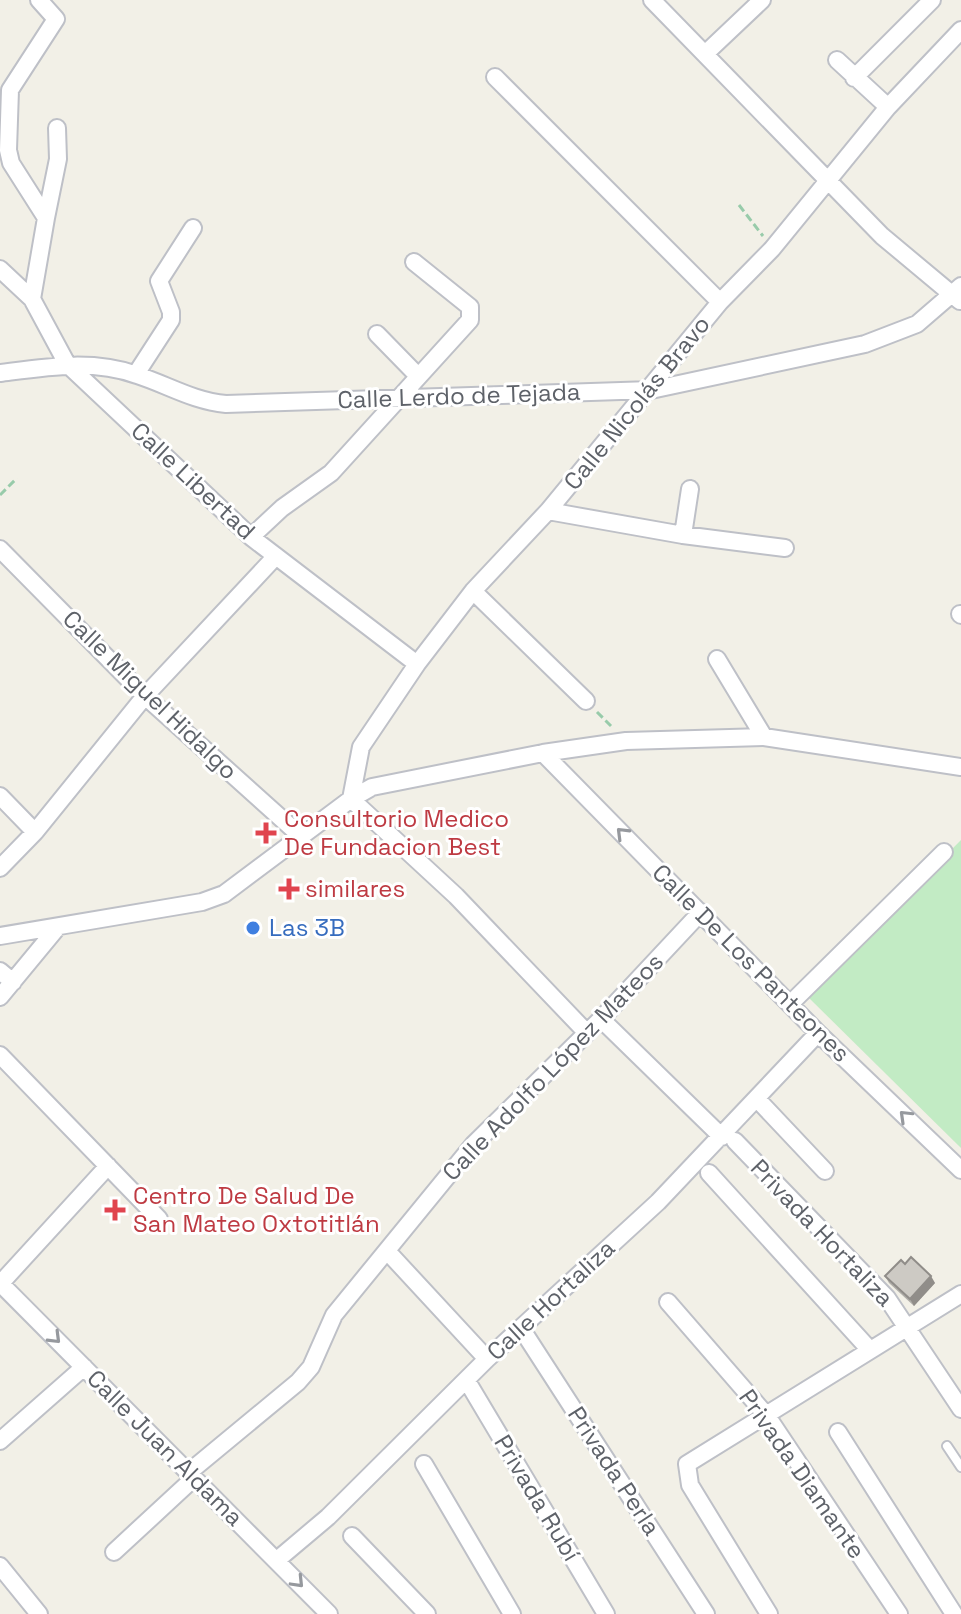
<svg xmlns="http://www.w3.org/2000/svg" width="961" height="1614" viewBox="0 0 961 1614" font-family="'Space Grotesk',sans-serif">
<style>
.green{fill:#c2ebc4}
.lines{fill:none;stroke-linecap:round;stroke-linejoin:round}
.lane-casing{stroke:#bec0c7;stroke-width:12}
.street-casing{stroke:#bec0c7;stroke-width:20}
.path{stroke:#98cbaa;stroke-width:3;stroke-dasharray:8 4;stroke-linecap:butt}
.lane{stroke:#fff;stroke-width:8}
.street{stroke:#fff;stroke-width:16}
.wall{fill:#b0aea9}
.shaded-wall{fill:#908d89}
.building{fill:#cdcac4;stroke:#908d89;stroke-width:2}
.oneway{stroke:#96999e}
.health-dot{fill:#e0444e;stroke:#fff;stroke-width:3}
.shop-dot{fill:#3f7fe0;stroke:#fff;stroke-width:3}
.labels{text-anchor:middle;stroke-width:6;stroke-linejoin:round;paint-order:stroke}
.street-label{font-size:24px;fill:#5e6269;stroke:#fff}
.health-label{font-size:24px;fill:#be3a42;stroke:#fff;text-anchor:start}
.shop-label{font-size:24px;fill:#366cbe;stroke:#fff;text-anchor:start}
</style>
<rect width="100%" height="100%" fill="#f2f0e7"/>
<path class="green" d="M961 840V1148L807 996Z"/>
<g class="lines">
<defs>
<path id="lane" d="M947 1446 961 1467"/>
<path id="street" d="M652 0 882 236 960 301
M706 53 762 0
M837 60 888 107
M495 77 720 302
M854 78 932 0
M46 218 58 159 57 128
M0 269 32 299 67 364 251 537 417 664
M32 299 46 218 11 163 8 150 10 90 56 19 39 0
M377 334 418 376
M0 373C46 367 92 359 137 375 168 385 193 401 226 404L651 390 865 344 917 324 961 286
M136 374 171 320V312L159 281 193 228
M548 511 683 535 785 548
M683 535 690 489
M251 537 282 508 331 473 470 320V307L414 262
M0 549 145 696 303 838
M473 591 586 701
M960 614 961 615
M717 659 764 737
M543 753 818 1033 961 1170
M0 796 35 832
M0 868 35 832 145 696 276 556
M0 936 202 902 224 894 351 799 372 787 543 753 626 741 764 737 961 767
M0 971 13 982
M0 997 57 928
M790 1004 944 852
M601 1019 722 1137
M587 1033 456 896 351 799 361 747 417 664 473 591 548 511 720 302 772 249 888 107 961 30
M0 1055 159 1219
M758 1100 825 1171
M735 1141 887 1298 961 1409
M709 1173 869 1349
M387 1251 487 1359
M0 1283 329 1614
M0 1284 108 1166
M668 1302 767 1416 899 1614
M521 1328 706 1614
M467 1381 606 1614
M838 1432 954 1614
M0 1441 84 1367
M424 1464 512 1614
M188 1473 298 1382 311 1367 334 1315 473 1145 601 1019 701 912
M352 1536 427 1614
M114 1552 194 1478
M277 1560 328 1517 487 1359 658 1202 818 1033
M0 1566 39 1614
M769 1614 690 1485 687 1464 961 1294"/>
</defs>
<use href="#lane" class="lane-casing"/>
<use href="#street" class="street-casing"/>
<path class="path" d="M739 205 763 236
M0 495 17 478
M597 712 611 726"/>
<use href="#lane" class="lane"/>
<use href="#street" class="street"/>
</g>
<path class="wall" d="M905 1264 935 1283 914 1306 889 1283 885 1276Z"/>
<path class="shaded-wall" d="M931 1276 935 1283 914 1306 910 1299Z"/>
<path class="building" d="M911 1257 931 1276 910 1299 885 1276 901 1260 905 1264Z"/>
<defs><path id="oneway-chevron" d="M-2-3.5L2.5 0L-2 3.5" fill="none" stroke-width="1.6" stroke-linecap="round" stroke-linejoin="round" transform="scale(2)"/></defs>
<g class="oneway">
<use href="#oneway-chevron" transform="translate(622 833) rotate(-135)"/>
<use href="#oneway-chevron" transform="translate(905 1116) rotate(-136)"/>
<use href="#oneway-chevron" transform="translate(55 1338) rotate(45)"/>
<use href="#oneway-chevron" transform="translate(298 1582) rotate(46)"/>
</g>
<g class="health-dot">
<path d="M262 821h8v8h8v8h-8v8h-8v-8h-8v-8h8z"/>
<path d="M285 877h8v8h8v8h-8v8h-8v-8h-8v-8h8z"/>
<path d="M111 1198h8v8h8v8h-8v8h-8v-8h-8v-8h8z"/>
</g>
<circle class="shop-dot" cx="253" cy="928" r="8"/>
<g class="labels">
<g class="street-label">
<text transform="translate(459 396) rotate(-2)" y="8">Calle Lerdo de Tejada</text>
<text transform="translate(637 403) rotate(-51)" y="8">Calle Nicolás Bravo</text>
<text transform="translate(193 481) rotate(43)" y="8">Calle Libertad</text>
<text transform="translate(150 695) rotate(44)" y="8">Calle Miguel Hidalgo</text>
<text transform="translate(751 963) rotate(45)" y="8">Calle De Los Panteones</text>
<text transform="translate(553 1067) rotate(-46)" y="8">Calle Adolfo López Mateos</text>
<text transform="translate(822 1233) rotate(46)" y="8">Privada Hortaliza</text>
<text transform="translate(551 1300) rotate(-43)" y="8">Calle Hortaliza</text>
<text transform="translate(165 1448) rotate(45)" y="8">Calle Juan Aldama</text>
<text transform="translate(614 1471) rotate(57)" y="8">Privada Perla</text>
<text transform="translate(802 1474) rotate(55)" y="8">Privada Diamante</text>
<text transform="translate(537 1498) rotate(59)" y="8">Privada Rubí</text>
</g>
<g class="health-label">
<text x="284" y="827">Consultorio Medico<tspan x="284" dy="28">De Fundacion Best</tspan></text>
<text x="305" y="897">similares</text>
<text x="133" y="1204">Centro De Salud De<tspan x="133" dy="28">San Mateo Oxtotitlán</tspan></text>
</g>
<g class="shop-label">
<text x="269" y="936">Las 3B</text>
</g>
</g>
</svg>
